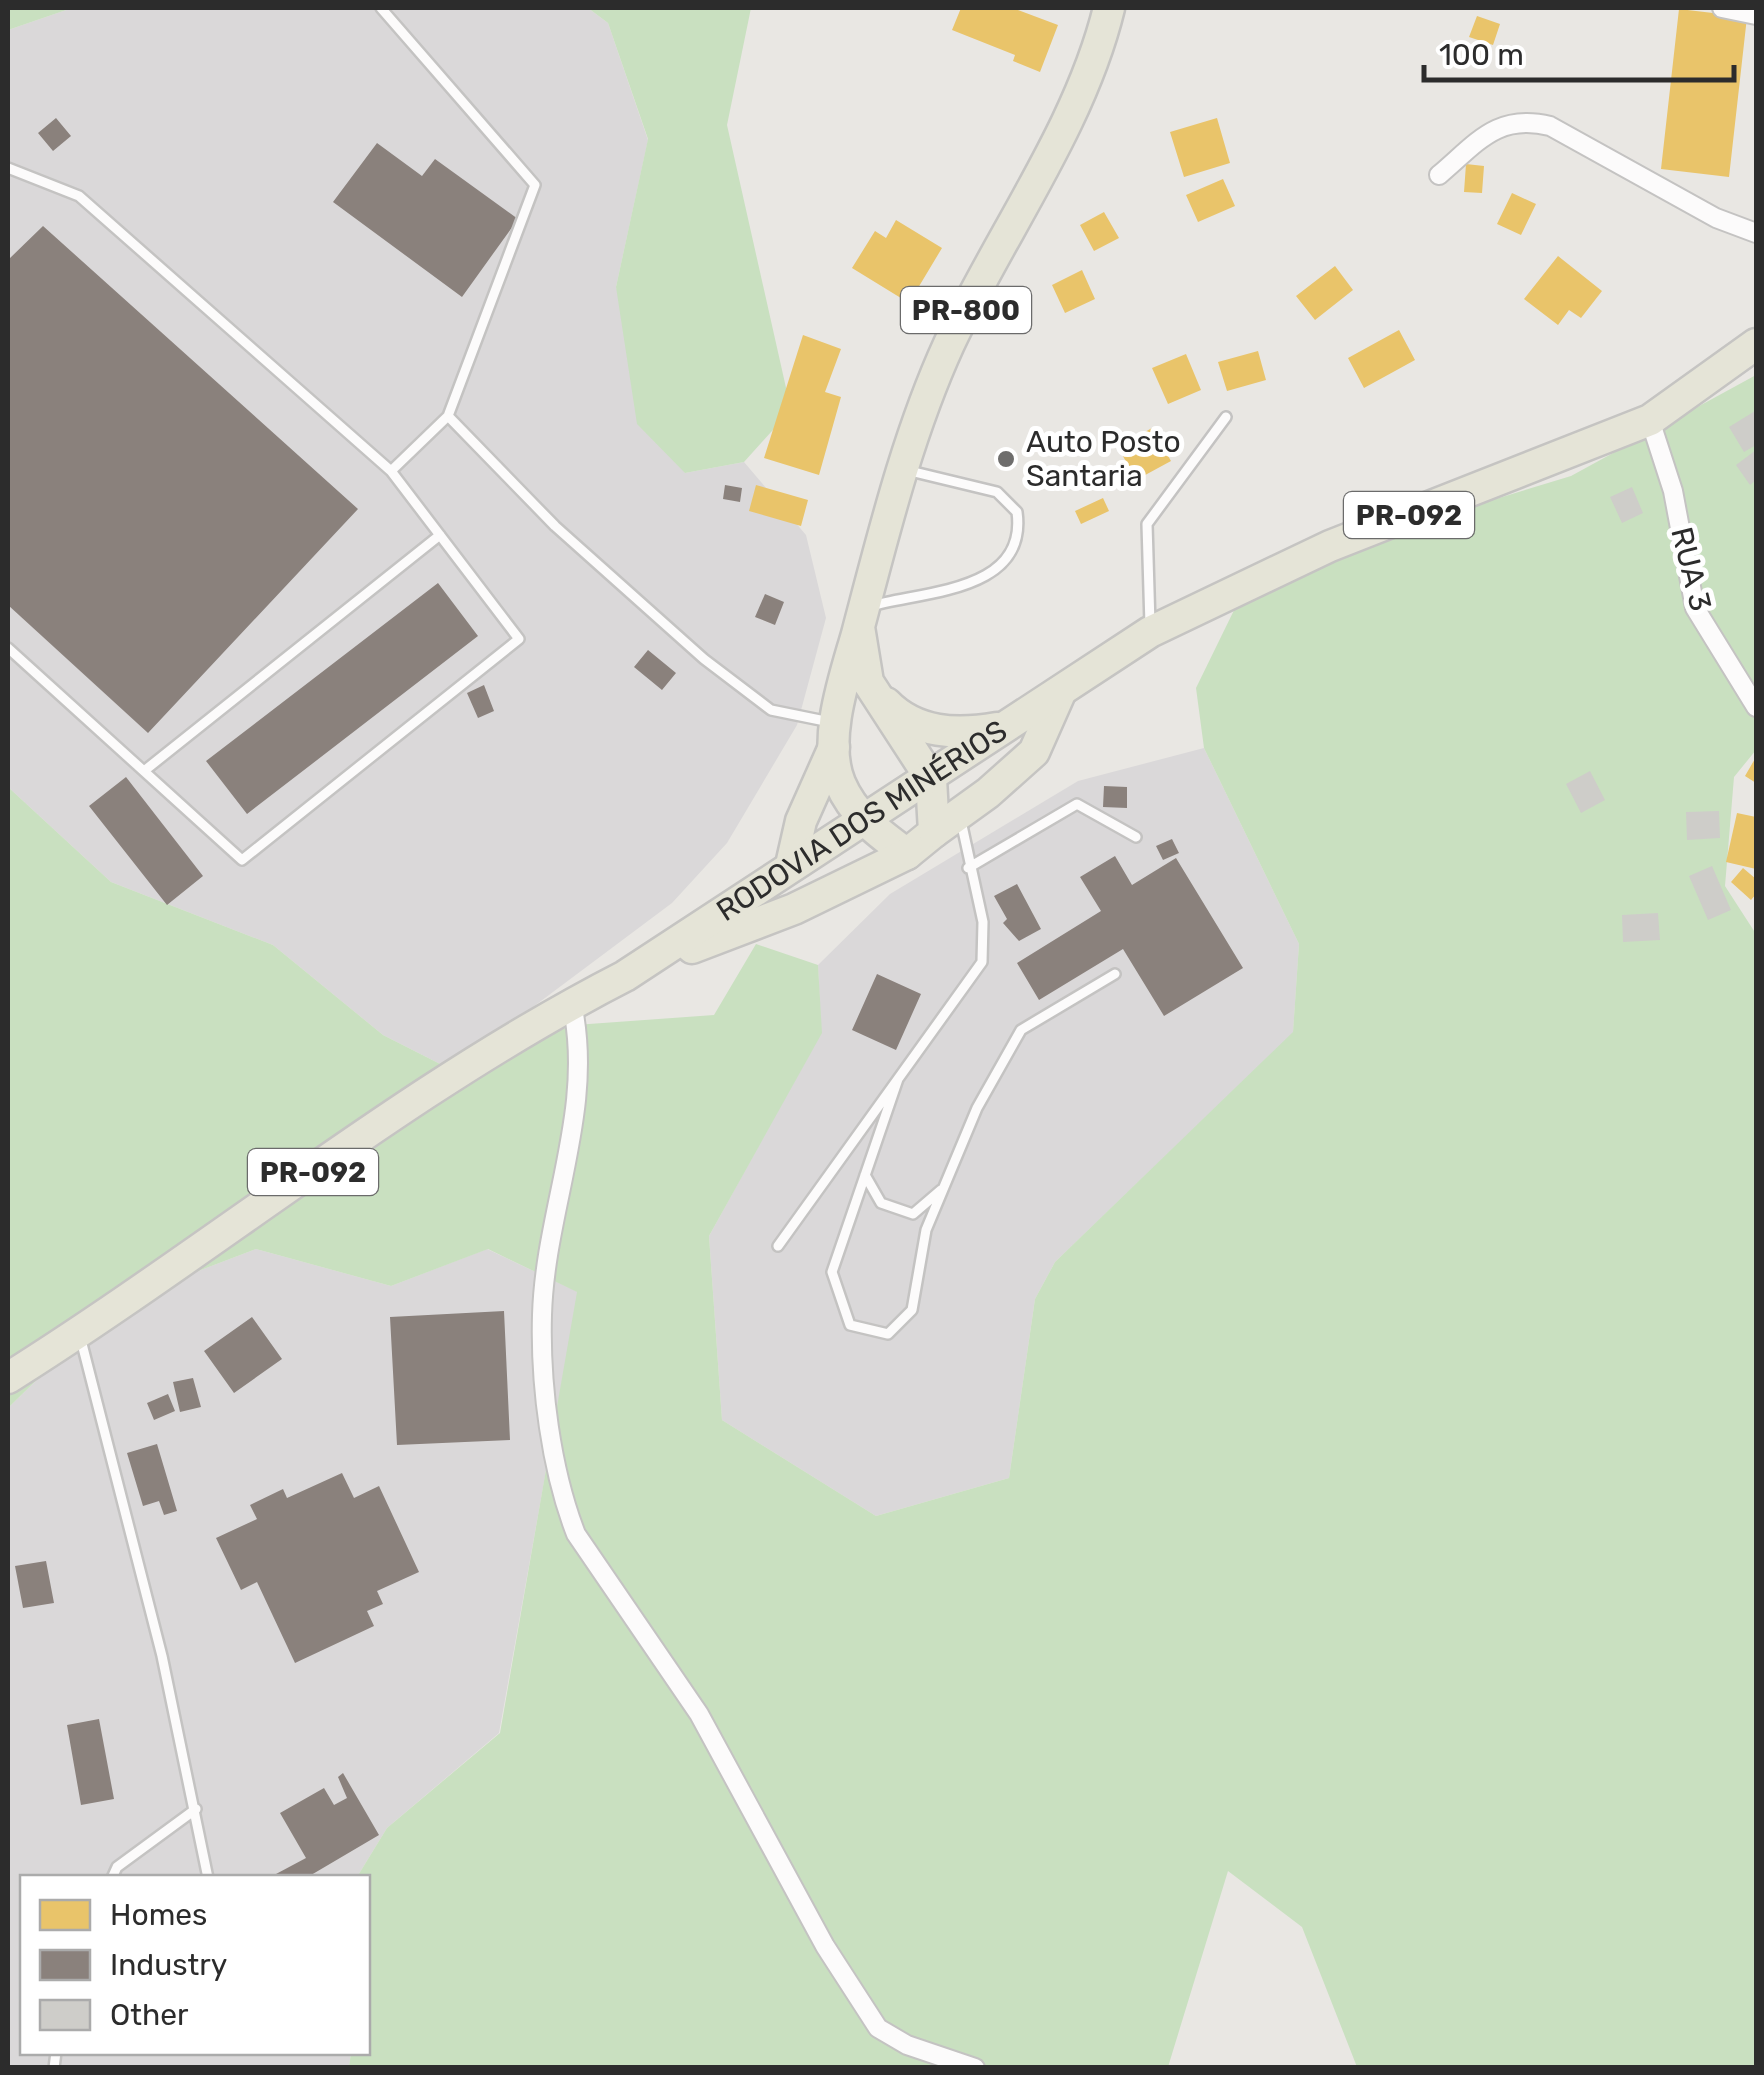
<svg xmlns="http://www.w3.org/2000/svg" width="1764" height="2075" viewBox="0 0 1764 2075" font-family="Rubik,sans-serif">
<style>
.industrial{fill:#dad8d9}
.green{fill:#c9e0c0}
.homes{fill:#e9c46a}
.industry{fill:#8a817c}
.building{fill:#cecdc9}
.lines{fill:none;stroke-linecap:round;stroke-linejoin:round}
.lane-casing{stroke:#c4c3c2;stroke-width:14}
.street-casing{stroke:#c4c3c2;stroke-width:22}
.primary-casing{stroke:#c5c4c2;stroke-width:35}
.lane{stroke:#fcfbfb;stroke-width:9}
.street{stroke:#fcfbfb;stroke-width:18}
.primary{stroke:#e5e4d7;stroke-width:30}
.poi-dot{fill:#6e6d6c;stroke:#fff;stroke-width:4}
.labels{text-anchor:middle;stroke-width:10;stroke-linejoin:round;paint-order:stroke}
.shield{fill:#fff;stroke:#6b6b6b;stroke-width:2.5}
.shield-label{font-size:28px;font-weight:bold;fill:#2c2c2c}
.poi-label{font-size:30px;fill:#2c2c2c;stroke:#fff;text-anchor:start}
.street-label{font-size:30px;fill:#2c2c2c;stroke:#fff}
</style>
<rect width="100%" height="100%" fill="#e9e7e3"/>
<path class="industrial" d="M72 8H588L608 23 648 140 616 287 685 473 744 462 806 535 826 618 797 725 727 843 672 903 450 1069 383 1035 273 945 111 882 8 787V30Z
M1204 748 1299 944 1293 1033 1055 1262 1035 1299 1009 1478 876 1516 722 1420 709 1236 821 1033 818 965 890 894 1078 781Z
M256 1249 391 1286 487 1249 578 1292 499 1733 387 1828 357 1877 22 1878V2052H351L349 2068H8V1408L52 1365 193 1273Z"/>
<path class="green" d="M8 8H72L8 30Z
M588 8H751L727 125 791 410 744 462 685 473 637 424 616 287 648 139 608 23Z
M1756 375V750L1734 777 1725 886 1756 934V2067H1357L1302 1927 1228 1871 1168 2067H349L351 2053 368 2052V1878L357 1877 387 1828 500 1733 577 1292 488 1249 391 1286 256 1249 193 1273 52 1365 8 1408V787L111 882 273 945 383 1035 450 1069 575 1025 714 1015 756 944 818 965 822 1033 709 1236 722 1420 876 1516 1009 1478 1035 1299 1055 1262 1293 1032 1299 944 1204 748 1196 688 1239 600 1345 545 1571 476Z"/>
<path class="homes" d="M961 8H1013L1058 25 1040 72 1013 61 1015 55 952 30Z
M1679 9 1747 17 1729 177 1661 169Z
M1477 16 1500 24 1493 45 1469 37Z
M1217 118 1230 163 1184 177 1170 132Z
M1466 164 1484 166 1482 193 1464 192Z
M1223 179 1235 206 1198 222 1186 195Z
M1512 193 1536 204 1521 235 1497 224Z
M1104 212 1119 238 1094 251 1080 225Z
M896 220 942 248 909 303 852 268 875 231 886 238Z
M1558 256 1602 291 1581 318 1569 310 1558 325 1524 299Z
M1335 266 1353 290 1315 320 1296 296Z
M1082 270 1095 299 1065 313 1052 285Z
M1399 330 1415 360 1364 388 1348 358Z
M803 335 841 349 825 392 841 397 819 475 764 458Z
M1258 351 1266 380 1227 391 1218 362Z
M1186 354 1201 390 1168 404 1152 368Z
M1152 428 1171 461 1136 480 1118 447Z
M756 485 808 500 801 526 749 511Z
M1103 498 1109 511 1081 524 1075 511Z
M1756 757V783L1745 776Z
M1737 813 1756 817V869L1726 862Z
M1743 868 1756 879V894L1751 900 1731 882Z"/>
<path class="industry" d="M56 118 71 136 53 151 38 133Z
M377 143 422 176 435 159 518 219 462 297 333 202Z
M43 226 358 509 148 733 8 605V260Z
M725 485 742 488 740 502 723 499Z
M438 583 478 636 247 814 206 761Z
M765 594 784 602 775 625 755 617Z
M648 650 676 673 662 690 634 667Z
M484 685 494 711 478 718 467 693Z
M126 777 203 876 167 905 89 806Z
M1104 786 1127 787V808L1103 807Z
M1172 839 1179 853 1163 860 1156 846Z
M1115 856 1132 885 1176 858 1243 968 1164 1016 1123 949 1039 1000 1017 963 1101 911 1080 877Z
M1017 884 1041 929 1019 941 1003 923 1007 919 994 896Z
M877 974 921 994 896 1050 852 1030Z
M504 1311 510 1440 397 1445 390 1317Z
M252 1317 282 1359 234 1393 204 1351Z
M193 1378 201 1407 180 1412 173 1382Z
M168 1394 175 1411 154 1420 147 1403Z
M157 1444 177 1511 164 1515 159 1501 143 1506 127 1453Z
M342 1473 354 1498 379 1486 419 1572 377 1591 383 1604 367 1611 374 1626 295 1663 257 1582 241 1590 216 1538 257 1519 250 1505 283 1489 287 1498Z
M46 1561 54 1603 23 1608 15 1566Z
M99 1719 114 1799 81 1805 67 1725Z
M343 1773 379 1835 306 1878H278L276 1874 306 1858 280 1813 324 1788 334 1805 347 1798 338 1777Z"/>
<path class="building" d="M1755 411 1756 445 1744 452 1729 427Z
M1756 450V480L1750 485 1736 465Z
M1632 487 1643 513 1622 523 1610 497Z
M1590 771 1605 800 1581 813 1566 784Z
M1719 811 1720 838 1687 840 1686 812Z
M1712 866 1731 910 1708 920 1689 876Z
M1658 913 1660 940 1623 942 1622 915Z"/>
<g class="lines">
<defs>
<path id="lane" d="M381 8 535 185 448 416 391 471
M8 168 79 196 391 471 519 639 242 860 8 648
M448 416 555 526 704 659 771 710 830 722
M871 606C924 591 1028 592 1017 512L997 492 910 471
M1150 625 1147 524 1226 417
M144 771 440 535
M968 868 1077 804 1136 837
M898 1079 832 1272 850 1325 888 1334 912 1310 926 1230 977 1108 1021 1030 1115 974
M865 1175 881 1203 913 1214 941 1190
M778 1246 982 962 983 922 961 821
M80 1336 162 1656 208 1878
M112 1878 117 1867 196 1809
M54 2068 56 2052"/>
<path id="street" d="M1722 8 1756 15
M1439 175C1477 143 1497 113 1550 126L1716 218 1756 233
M1650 420 1673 491 1695 608 1756 707
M572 1004C595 1110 545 1209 542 1315 540 1385 551 1470 576 1534L699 1714 825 1946 878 2028 907 2045 975 2068"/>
<g id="primary">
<path d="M859 627 868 682 931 779 934 832 907 854C880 834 854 816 840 783 822 740 845 676 857 634 883 536 907 436 949 344 1001 233 1080 127 1109 8"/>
<path d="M886 703C916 734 957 735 997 728"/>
<path d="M934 832 988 793 1034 752 1061 691"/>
<path d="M791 865 801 821 834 747"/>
<path d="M692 948 794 909 907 854"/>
<path id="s1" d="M8 1378C213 1249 410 1086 625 976L1150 632 1330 546 1650 420 1756 344"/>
</g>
</defs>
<use href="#lane" class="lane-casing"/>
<use href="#street" class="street-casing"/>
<use href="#primary" class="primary-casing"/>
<use href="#lane" class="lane"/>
<use href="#street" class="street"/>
<use href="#primary" class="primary"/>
</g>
<circle class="poi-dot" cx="1006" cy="459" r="10"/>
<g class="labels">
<g class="shield">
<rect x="901" y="287" width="130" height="46" rx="8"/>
<rect x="1344" y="492" width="130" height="46" rx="8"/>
<rect x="248" y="1149" width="130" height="46" rx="8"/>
</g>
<g class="shield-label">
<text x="966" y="320">PR-800</text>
<text x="1409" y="525">PR-092</text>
<text x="313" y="1182">PR-092</text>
</g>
<g class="poi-label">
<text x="1026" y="452">Auto Posto<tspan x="1026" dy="34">Santaria</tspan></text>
</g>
<g class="street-label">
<text transform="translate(1691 569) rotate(76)" y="10">RUA 3</text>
<text dy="10" stroke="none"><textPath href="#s1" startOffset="1020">RODOVIA DOS MINÉRIOS</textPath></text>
</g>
</g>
<rect width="1764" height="2075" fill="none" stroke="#2c2c2c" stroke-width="20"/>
<rect x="20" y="1875" width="350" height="180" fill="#ffffff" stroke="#ababab" stroke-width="2.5"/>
<rect x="40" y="1900" width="50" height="30" fill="#e9c46a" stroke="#ababab" stroke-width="2.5"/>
<text x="110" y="1925" font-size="30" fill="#2c2c2c">Homes</text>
<rect x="40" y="1950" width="50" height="30" fill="#8a817c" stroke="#ababab" stroke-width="2.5"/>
<text x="110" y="1975" font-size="30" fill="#2c2c2c">Industry</text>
<rect x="40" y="2000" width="50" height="30" fill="#cecdc9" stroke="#ababab" stroke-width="2.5"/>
<text x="110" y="2025" font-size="30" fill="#2c2c2c">Other</text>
<path d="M1424 65v15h310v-15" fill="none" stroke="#2c2c2c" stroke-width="5"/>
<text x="1439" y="65" font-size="30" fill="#2c2c2c" stroke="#ffffff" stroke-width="8" paint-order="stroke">100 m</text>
</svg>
